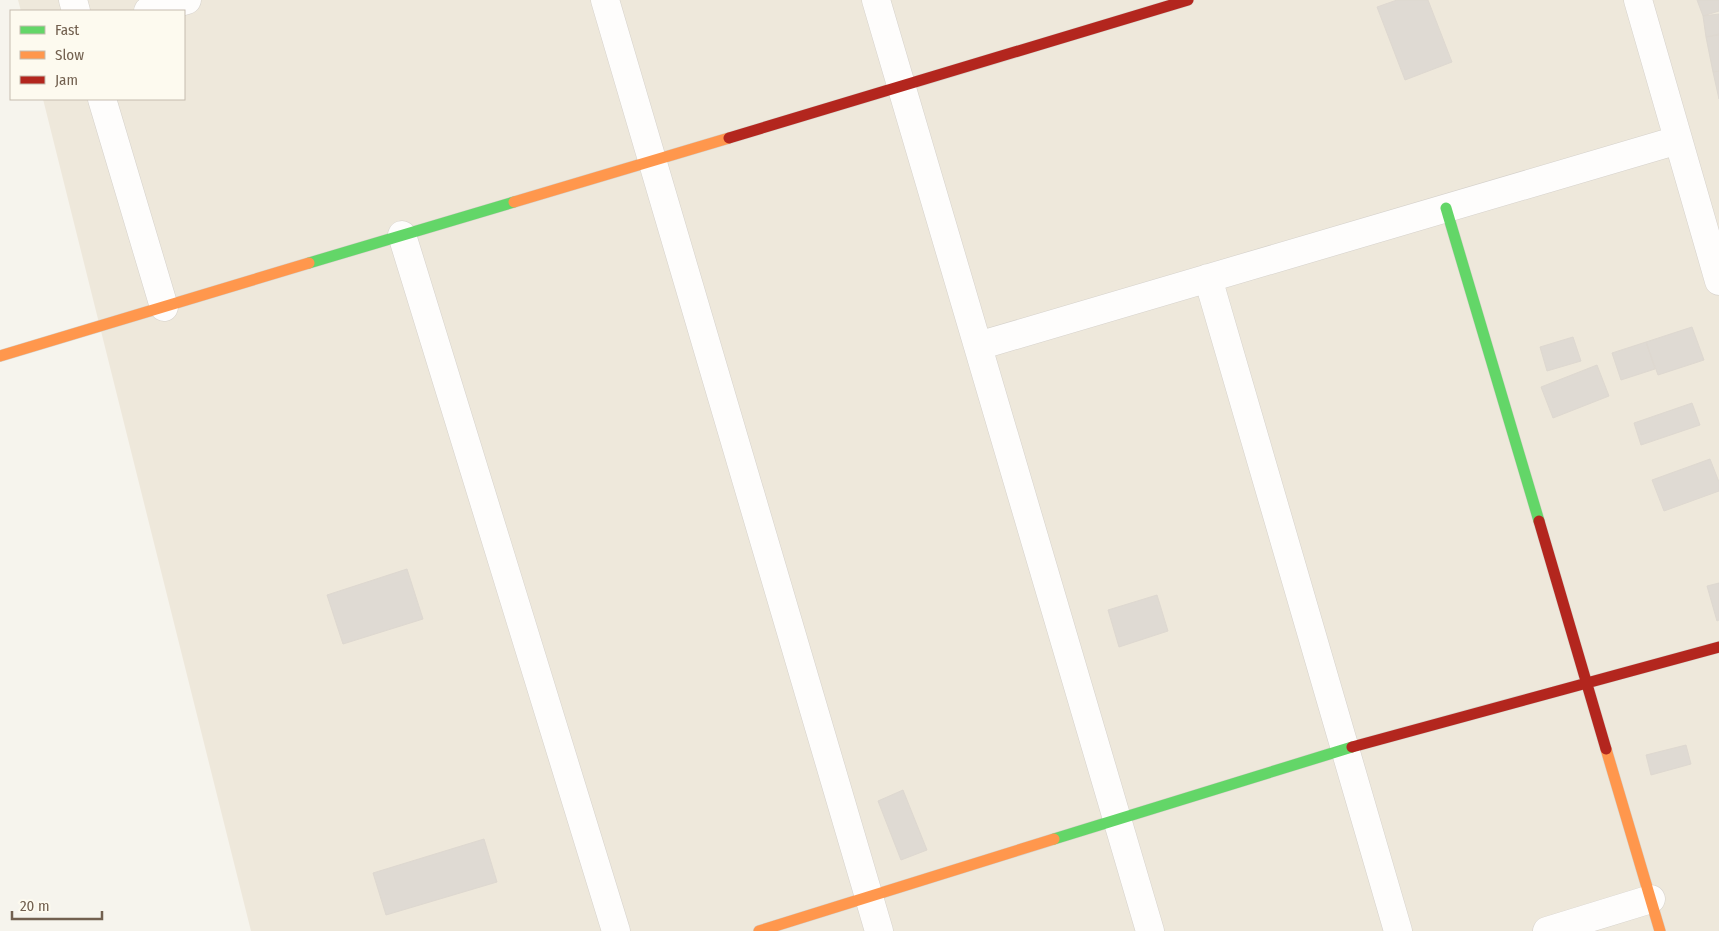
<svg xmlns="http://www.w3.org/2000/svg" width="1719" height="931" viewBox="0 0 1719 931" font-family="'Fira Sans Condensed',sans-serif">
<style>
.residential{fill:#eee8db}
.building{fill:#dfdad3;stroke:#ded8d0}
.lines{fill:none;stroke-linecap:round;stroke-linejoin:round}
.street-casing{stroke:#d5d1cb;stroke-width:29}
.fast-casing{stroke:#d6d1ca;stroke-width:12}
.slow-casing{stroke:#d6d1ca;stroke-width:12}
.jam-casing{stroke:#d6d1ca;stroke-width:12}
.street{stroke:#fefdfc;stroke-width:28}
.fast{stroke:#63d668;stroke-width:11}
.slow{stroke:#ff974d;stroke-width:11}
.jam{stroke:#b3261e;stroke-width:11}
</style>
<rect width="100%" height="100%" fill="#f6f4ed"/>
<path class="residential" d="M18 0H1719V931H251L43 99H184V11H21Z"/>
<path class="building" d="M1397 0H1428L1452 62 1405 80 1377 7Z
M1697 0H1719V11L1703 16Z
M1719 14V35L1706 37 1703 16Z
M1719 34V71L1713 72 1706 37Z
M1719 71V99L1713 72Z
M1692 327 1704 360 1658 375 1646 342Z
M1573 337 1581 361 1547 371 1540 347Z
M1646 342 1655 369 1621 380 1612 353Z
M1597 365 1609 396 1553 418 1541 387Z
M1692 403 1700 425 1641 445 1634 423Z
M1710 459 1719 482V491L1664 511 1652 480Z
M407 569 423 619 343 644 327 595Z
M1719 583V620L1717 621 1707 586Z
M1157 595 1168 631 1119 647 1108 610Z
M1686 745 1691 764 1651 775 1646 755Z
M903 790 927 850 901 860 878 801Z
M484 839 497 882 386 915 373 873Z"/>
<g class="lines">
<defs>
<path id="street" d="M73 0 76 11
M605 0 879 931
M876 0 1150 931
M1638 0 1719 281
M148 11 187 0
M102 99 164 307
M402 235 616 931
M1208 278 1398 931
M978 346 1678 140
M1547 931 1651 899"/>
<path id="fast" d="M1446 208 1539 521
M309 263 514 202
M1054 839 1352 747"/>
<path id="slow" d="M514 202 729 138
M0 356 309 263
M1606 749 1660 931
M759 931 1054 839"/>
<path id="jam" d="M729 138 1188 0
M1539 521 1606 749
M1352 747 1719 647"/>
</defs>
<use href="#street" class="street-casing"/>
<use href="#fast" class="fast-casing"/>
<use href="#slow" class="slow-casing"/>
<use href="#jam" class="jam-casing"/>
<use href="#street" class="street"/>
<use href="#fast" class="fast"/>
<use href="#slow" class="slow"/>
<use href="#jam" class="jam"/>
</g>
<rect x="10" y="10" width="175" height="90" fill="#fdfaef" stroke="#c5bcaf"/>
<rect x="20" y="26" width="25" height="8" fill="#63d668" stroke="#c5bcaf"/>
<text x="55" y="35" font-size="15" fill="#72604f">Fast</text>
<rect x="20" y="51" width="25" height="8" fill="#ff974d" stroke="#c5bcaf"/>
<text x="55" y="60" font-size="15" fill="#72604f">Slow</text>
<rect x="20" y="76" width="25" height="8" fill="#b3261e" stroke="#c5bcaf"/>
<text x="55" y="85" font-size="15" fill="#72604f">Jam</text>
<path d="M12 911v8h90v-8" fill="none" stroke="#72604f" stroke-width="2.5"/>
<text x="20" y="911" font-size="15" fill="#72604f" stroke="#fdfaef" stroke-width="4" paint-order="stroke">20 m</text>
</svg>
